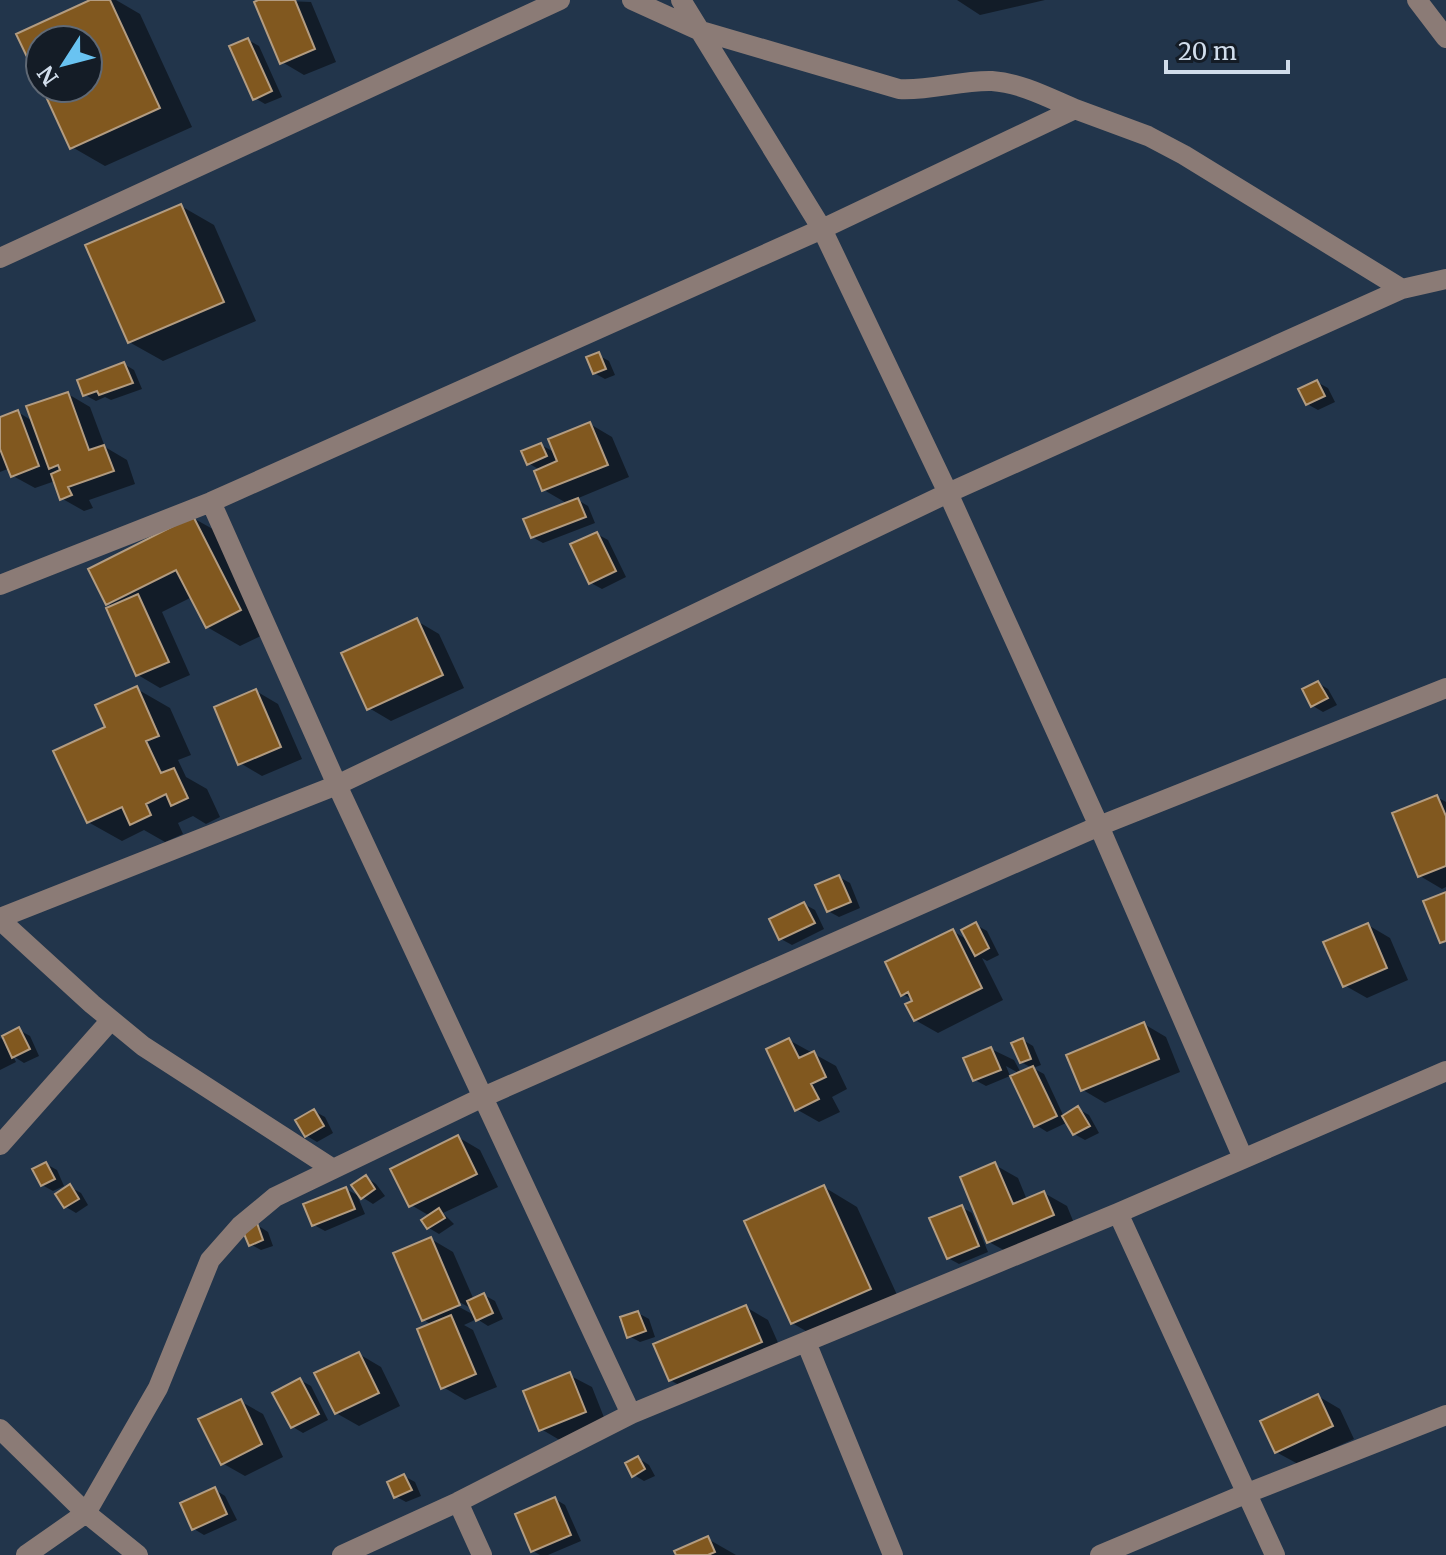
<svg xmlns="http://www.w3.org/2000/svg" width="1446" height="1555" viewBox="0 0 1446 1555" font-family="Merriweather,serif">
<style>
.shadow{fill:#0007;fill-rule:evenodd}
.building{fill:#81581f;stroke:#b39c81;stroke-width:2}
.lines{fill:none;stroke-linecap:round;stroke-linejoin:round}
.minor{stroke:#8b7b76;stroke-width:20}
</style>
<rect width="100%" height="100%" fill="#22354b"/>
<path class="shadow" d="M95 0H116L140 14 192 127 105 166 72 147 44 88H88V40H40V80L19 35Z
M263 0 311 2 336 62 304 75 282 62Z
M957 0H1045L980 15Z
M248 40 259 46 282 97 265 104 255 98Z
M181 206 214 225 256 321 163 361 129 342Z
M598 355 609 361 615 375 605 379 594 373Z
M124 364 134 370 142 389 111 400 105 397 96 401 85 395Z
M1317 382 1328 388 1335 402 1318 410 1307 404Z
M68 394 90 407 105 447 127 460 135 484 89 500 93 508 84 511 61 498 55 481 35 488 13 476 10 468 0 472V419L18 412 34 422Z
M590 424 612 437 629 477 576 499 588 506 595 523 543 543 532 537 568 504 544 490 540 470 528 463 541 445 556 453Z
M193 518 227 537 273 630 240 646 207 627 192 597 162 612 190 675 160 688 138 675 113 607 108 603Z
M597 534 608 540 626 577 602 589 591 583Z
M417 621 439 634 464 688 391 721 369 708Z
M1318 683 1328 689 1337 705 1323 712 1313 706Z
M137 689 170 708 191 755 178 760 186 777 207 789 220 817 206 824 193 816 178 823 183 834 165 842 144 830 122 841 88 822 108 728Z
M256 691 278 704 302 759 262 776 240 763Z
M1437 797 1446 802V887L1442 889 1420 876Z
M839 877 850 883 860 908 839 917 828 911Z
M804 904 815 910 824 929 792 945 781 939Z
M976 925 987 931 999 955 987 961 982 958 1003 1000 938 1033 915 1020V1001L902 994 953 931 969 941Z
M1368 925 1390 938 1408 980 1367 998 1344 985Z
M1144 1024 1166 1037 1180 1072 1105 1103 1083 1090Z
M19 1030 30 1036 39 1056 24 1063 13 1056 16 1062 0 1070V1038L7 1042Z
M789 1040 836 1066 847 1089 832 1097 840 1112 819 1122 796 1109Z
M1023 1040 1033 1046 1041 1065 1033 1068 1044 1074 1064 1117 1078 1109 1089 1115 1099 1133 1085 1140 1074 1134 1068 1122 1047 1132 1036 1125 1020 1074 1006 1066 1010 1076 986 1086 975 1080 991 1049 1014 1060 1021 1073 1032 1068 1021 1062Z
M314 1111 325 1117 333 1133 317 1142 307 1136Z
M458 1137 480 1150 498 1187 443 1213 454 1224 439 1234 429 1228 430 1216 411 1205Z
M46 1164 57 1170 64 1186 53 1191 42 1185Z
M995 1165 1018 1178 1027 1200 1044 1193 1067 1206 1076 1228 1011 1254 989 1242Z
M366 1177 376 1184 385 1196 373 1204 362 1197Z
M70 1187 81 1193 88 1205 76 1213 66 1207Z
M824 1187 857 1207 903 1308 825 1342 792 1323Z
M346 1189 357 1195 365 1214 325 1231 314 1225Z
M961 1207 972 1213 988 1252 959 1264 948 1258Z
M257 1225 268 1232 273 1246 261 1250 250 1244Z
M431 1239 453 1252 474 1300 484 1295 495 1301 503 1319 488 1326 477 1319 464 1325 473 1330 497 1387 465 1400 443 1387 432 1325 424 1320ZM452 1298 474 1310V1315L450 1302Z
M746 1307 768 1320 783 1354 693 1393 670 1380Z
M638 1313 649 1319 655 1337 640 1342 629 1336Z
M359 1354 381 1367 400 1406 359 1426 336 1413Z
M569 1375 592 1387 607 1425 563 1442 541 1429Z
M300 1380 311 1386 328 1420 303 1433 293 1427Z
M1318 1396 1340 1409 1354 1439 1298 1464 1276 1452Z
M240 1401 263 1414 283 1457 245 1476 222 1463Z
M638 1458 649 1465 655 1476 644 1481 634 1475Z
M404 1476 415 1482 421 1496 406 1502 395 1496Z
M214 1489 225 1496 237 1520 204 1535 194 1529Z
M555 1499 565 1505 581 1541 548 1555H540L533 1551Z
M708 1539 736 1555H678Z"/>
<path class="building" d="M90 0H110L160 108 70 149 42 88H88V40H40V84L16 34Z
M258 0H295L315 49 280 64 254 2Z
M248 38 272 91 253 100 229 46Z
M181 204 224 302 128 343 85 245Z
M599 352 606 369 593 374 586 357Z
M124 362 133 383 99 395 97 391 83 396 77 380Z
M1317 380 1325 396 1306 405 1298 389Z
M68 392 89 450 104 445 114 471 68 487 72 495 60 500 51 474 60 470 58 465 49 469 26 406Z
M18 410 39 466 11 477 0 449V417Z
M590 422 608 465 542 491 534 471 557 461 548 439Z
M541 443 547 456 527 465 521 451Z
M578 498 586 517 531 538 523 519Z
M193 516 241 610 206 628 176 570 106 605 88 569Z
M597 532 616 571 589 584 570 544Z
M138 594 169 662 136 676 106 608Z
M417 618 443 675 367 710 341 653Z
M1318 681 1328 698 1311 707 1302 689Z
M137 686 159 736 146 741 161 773 174 768 188 798 171 806 166 794 146 804 151 815 130 825 122 807 87 823 53 751 105 727 95 705Z
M256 689 281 747 238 765 214 707Z
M1437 795 1446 816V866L1418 877 1392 813Z
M839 875 851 902 827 912 815 885Z
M1446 892V941L1440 943 1423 901Z
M804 902 815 923 779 940 769 919Z
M976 922 989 948 975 956 961 930Z
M1368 923 1387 968 1343 987 1323 942Z
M953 929 982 988 914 1021 905 1004 912 1001 908 992 901 996 885 962Z
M1144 1022 1159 1059 1081 1091 1066 1055Z
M19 1027 30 1049 12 1058 2 1036Z
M789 1038 799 1058 814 1051 826 1077 811 1084 819 1099 795 1111 766 1049Z
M1023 1038 1031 1059 1020 1063 1011 1043Z
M991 1047 1001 1070 973 1081 963 1058Z
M1033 1066 1057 1116 1034 1127 1010 1076Z
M1078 1106 1090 1126 1073 1135 1062 1116Z
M314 1109 324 1126 305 1137 295 1120Z
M458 1135 477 1174 409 1207 390 1169Z
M46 1162 55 1179 41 1186 32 1169Z
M995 1162 1013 1204 1044 1191 1054 1215 987 1243 960 1177Z
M366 1175 375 1189 361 1199 351 1185Z
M70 1184 79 1199 64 1208 55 1194Z
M824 1185 871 1289 791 1324 744 1221Z
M346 1187 355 1209 312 1226 303 1204Z
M962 1205 979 1246 947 1259 929 1218Z
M439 1208 445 1218 427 1229 421 1220Z
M257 1223 263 1240 249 1246 242 1229Z
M431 1237 460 1305 422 1321 393 1253Z
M484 1293 493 1313 476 1321 467 1301Z
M746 1305 762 1342 669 1381 653 1344Z
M638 1311 646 1331 627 1338 620 1317Z
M451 1315 476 1374 441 1389 417 1329Z
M359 1352 379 1393 335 1414 314 1373Z
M570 1372 586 1412 539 1431 523 1391Z
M300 1378 319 1414 291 1428 272 1393Z
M1318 1394 1333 1426 1275 1453 1260 1421Z
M241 1399 262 1444 221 1465 198 1419Z
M638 1456 645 1469 632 1477 625 1463Z
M404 1474 412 1490 394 1498 387 1482Z
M215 1487 227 1514 192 1530 180 1503Z
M555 1497 571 1535 531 1552 515 1514Z
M708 1536 715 1552 708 1555H676L674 1551Z"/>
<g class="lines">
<path class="minor" d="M632 0 698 30 899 89C930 91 961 80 992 81 1021 83 1049 98 1075 109
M681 0 822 229 948 493 1099 826 1243 1158
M1417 0 1446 38
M0 258 560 0
M211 502 337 785 631 1414
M0 585 211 502 822 229 1075 109 1148 136 1184 155 1402 289
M0 918 337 785 948 493 1402 289 1446 279
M0 920 92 1004 143 1046 333 1169
M0 1145 111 1020
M1118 1213 1275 1555
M806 1342 893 1555
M0 1429 86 1513 138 1555
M458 1502 482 1555
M26 1555 86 1513 158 1388 210 1260 240 1226 275 1197 481 1098 1099 826 1446 688
M342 1555 458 1502 631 1414 1118 1213 1446 1071
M1100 1555 1245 1494 1446 1415"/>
</g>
<g transform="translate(64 64) rotate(234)"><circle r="38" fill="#141c26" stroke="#606975" stroke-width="2"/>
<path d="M0-6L14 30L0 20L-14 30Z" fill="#69c3f1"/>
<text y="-12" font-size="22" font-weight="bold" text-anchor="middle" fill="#d1ddeb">N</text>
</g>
<path d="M1166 60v12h122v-12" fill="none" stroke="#d1ddeb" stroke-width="4"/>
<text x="1178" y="60" font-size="24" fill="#d1ddeb" stroke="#141c26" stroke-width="6" paint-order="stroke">20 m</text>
</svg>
